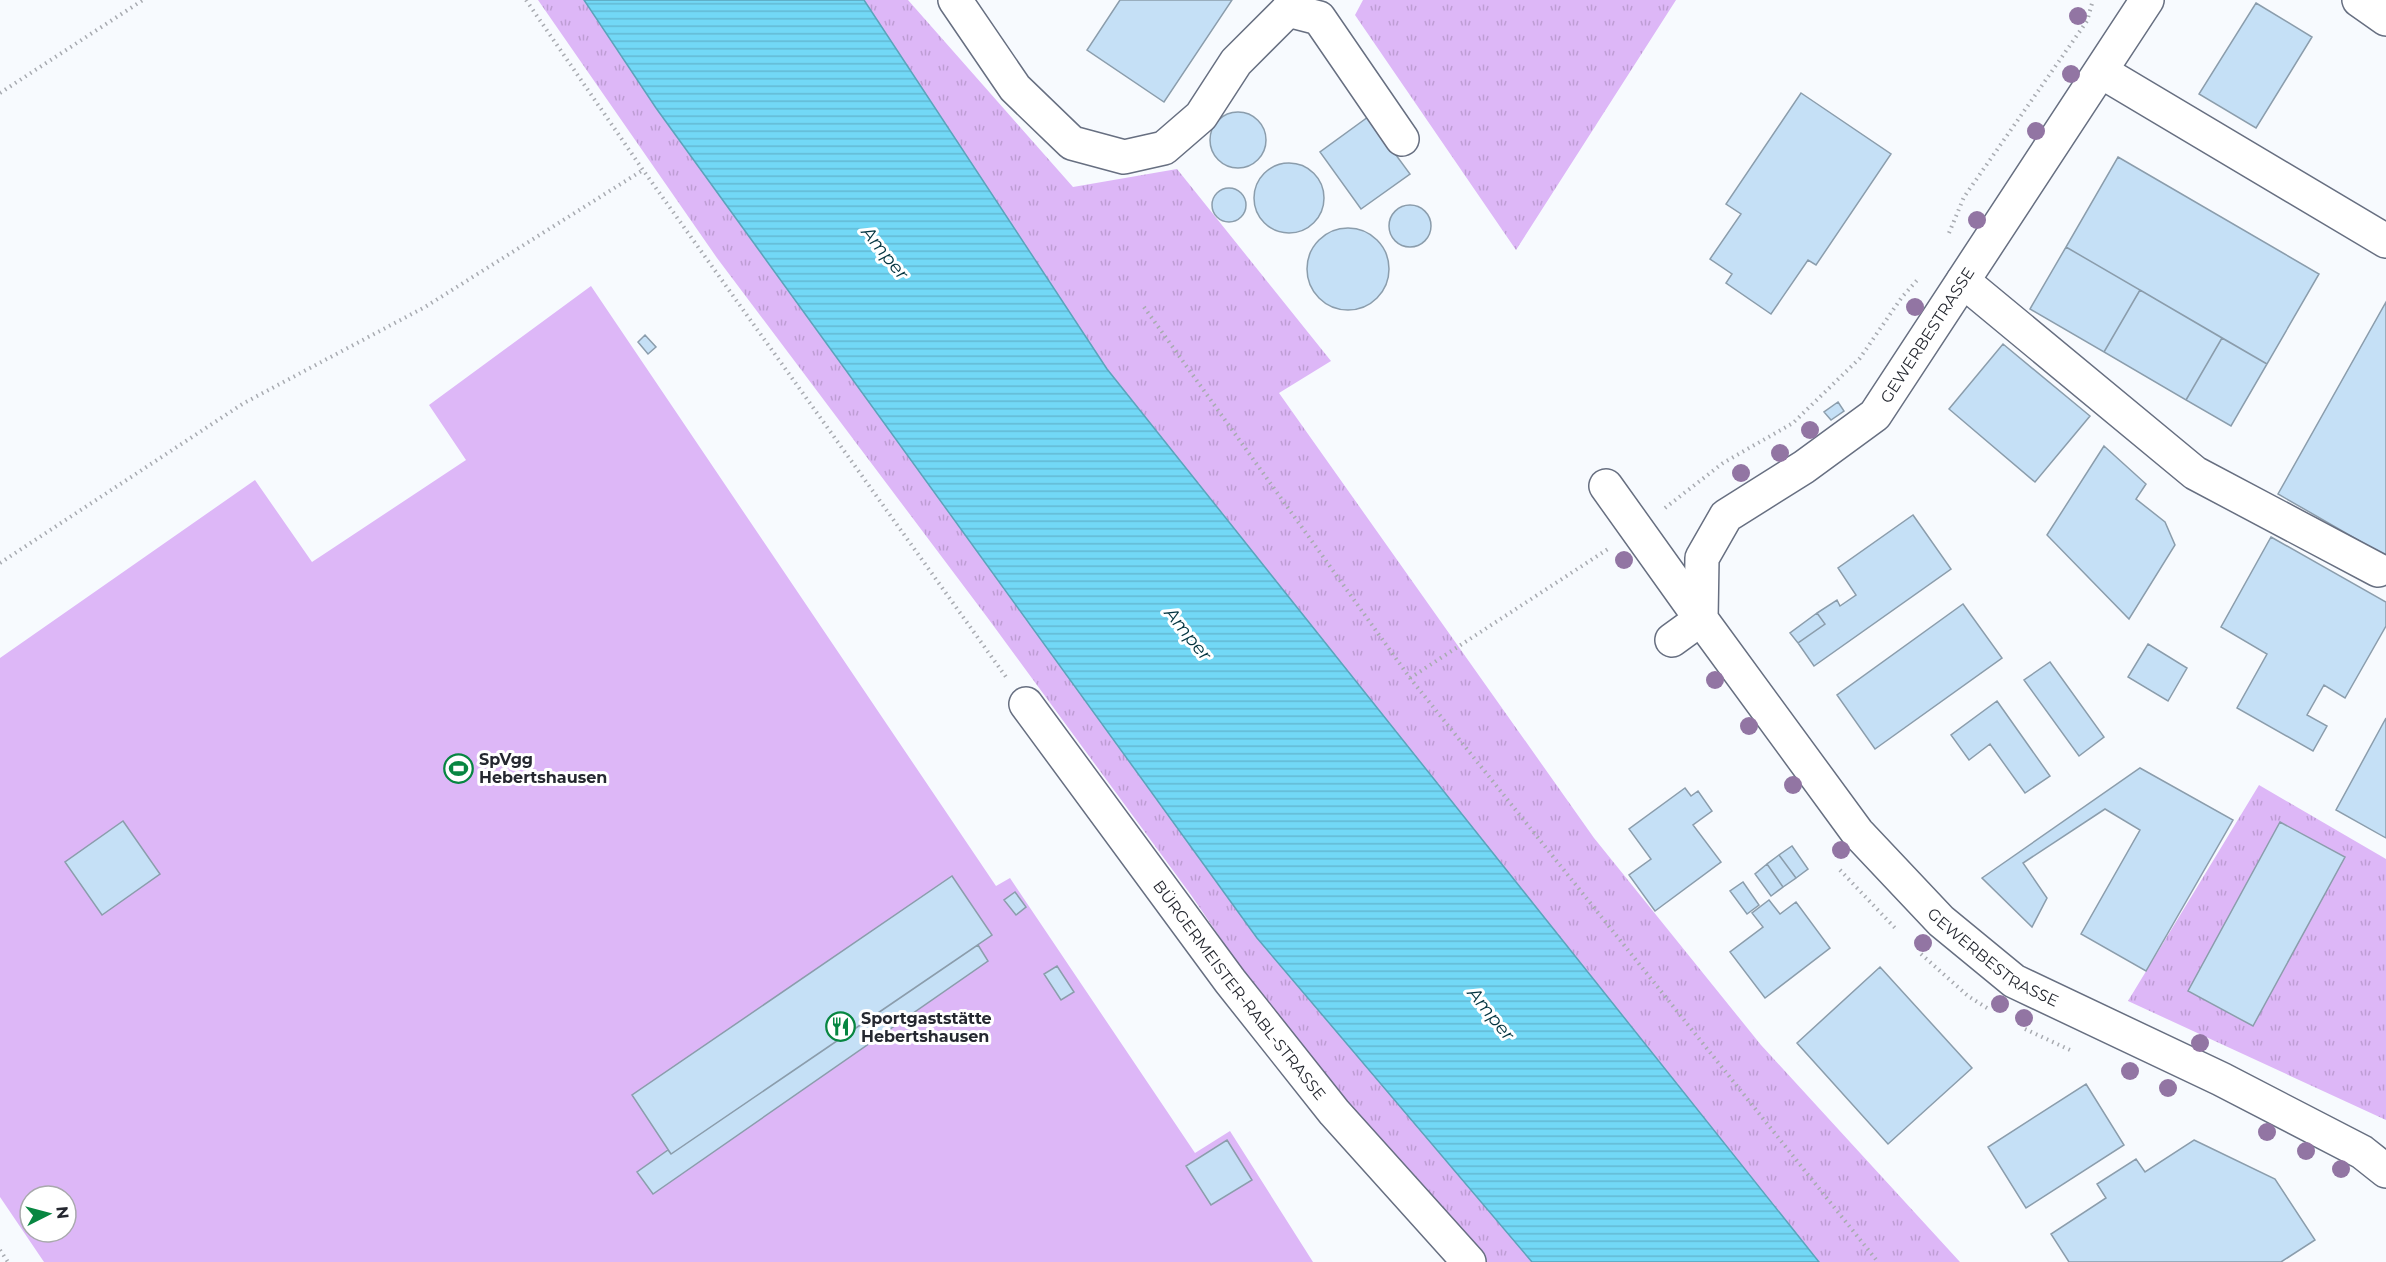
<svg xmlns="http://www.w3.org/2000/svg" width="2386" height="1262" viewBox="0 0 2386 1262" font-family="Montserrat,sans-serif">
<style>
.grass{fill:url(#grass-tufts)}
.garden{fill:#ddb7f7;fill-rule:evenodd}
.water{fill:url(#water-rules);stroke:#5ba3bb;stroke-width:1.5}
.building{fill:#c5e0f6;stroke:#8b9dac;stroke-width:1.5}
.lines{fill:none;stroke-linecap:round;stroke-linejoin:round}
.minor-casing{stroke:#676f81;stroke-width:36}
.path{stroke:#a8abb1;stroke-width:4;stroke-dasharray:1.5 4.5;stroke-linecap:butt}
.minor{stroke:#fff;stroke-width:33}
.tree{fill:#9275a3}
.labels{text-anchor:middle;stroke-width:6;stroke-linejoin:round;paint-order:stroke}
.street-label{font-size:16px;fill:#252830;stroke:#fff}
.poi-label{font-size:16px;font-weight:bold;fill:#252830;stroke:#fff;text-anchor:start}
.water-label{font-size:18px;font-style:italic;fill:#01333f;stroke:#fff}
</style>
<defs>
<pattern id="grass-tufts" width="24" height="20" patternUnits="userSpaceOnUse" patternTransform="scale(1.5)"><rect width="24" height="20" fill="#ddb7f7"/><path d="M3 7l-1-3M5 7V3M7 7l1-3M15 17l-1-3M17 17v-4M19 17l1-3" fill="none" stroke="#be9dd4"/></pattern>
<pattern id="water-rules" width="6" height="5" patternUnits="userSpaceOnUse" patternTransform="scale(1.5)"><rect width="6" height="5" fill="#72d8f6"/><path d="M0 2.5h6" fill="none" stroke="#63b9d3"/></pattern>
</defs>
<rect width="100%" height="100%" fill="#f7fafe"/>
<path class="grass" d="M538 0H584L656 108 1257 938 1532 1262H1484L1295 1047 1191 895 987 617 717 258Z
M864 0H908L1073 187 1177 169 1331 361 1279 393 1594 838 1761 1045 1960 1262H1819L1107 369Z
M1363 0H1676L1516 250 1355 15Z
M2259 785 2386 859V1120L2128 1001Z"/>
<path class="garden" d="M591 286 996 886 1010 878 1195 1153 1230 1131 1313 1262H44L0 1197V658L255 480 312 562 466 460 429 405ZM30 1196H66V1232H30Z"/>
<path class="water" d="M584 0H864L1107 369 1819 1262H1532L1257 938 656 108Z"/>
<path class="building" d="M1120 0H1232L1164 102 1087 50Z
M2256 3 2312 37 2256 128 2199 94Z
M1801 93 1891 154 1816 265 1808 260 1771 314 1726 283 1732 274 1710 259 1741 214 1726 204Z
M1210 140a28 28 0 1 1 56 0a28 28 0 1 1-56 0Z
M1368 117 1410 174 1361 209 1320 152Z
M2118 157 2319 274 2267 364 2066 247Z
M1254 198a35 35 0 1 1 70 0a35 35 0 1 1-70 0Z
M1212 205a17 17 0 1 1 34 0a17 17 0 1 1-34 0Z
M1389 226a21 21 0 1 1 42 0a21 21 0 1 1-42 0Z
M1307 269a41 41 0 1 1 82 0a41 41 0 1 1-82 0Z
M2066 247 2140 290 2104 352 2030 309Z
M2140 290 2222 338 2186 400 2104 352Z
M2386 302V556L2278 494Z
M645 335 656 347 648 354 638 342Z
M2222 338 2267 364 2231 426 2186 400Z
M2003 344 2090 416 2035 482 1949 409Z
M1838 402 1844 411 1831 420 1824 412Z
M2104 446 2146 484 2136 499 2165 522 2175 545 2129 619 2047 535Z
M1913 515 1951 569 1814 666 1798 643 1825 624 1817 613 1837 600 1840 606 1856 595 1838 568Z
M2271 537 2386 602V626L2345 698 2324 685 2307 715 2327 726 2313 751 2237 708 2267 654 2221 627Z
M1963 604 2002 658 1875 749 1837 695Z
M1817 613 1825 624 1798 643 1790 633Z
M2148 644 2187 668 2168 701 2128 677Z
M2050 662 2104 737 2079 756 2024 680Z
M1997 701 2050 776 2025 793 1990 744 1969 760 1951 735Z
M2386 718V838L2336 810Z
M2140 768 2233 820 2146 971 2081 934 2140 830 2105 809 2023 863 2047 898 2032 927 1982 878Z
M1685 788 1691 796 1698 791 1712 811 1693 825 1721 862 1655 911 1629 875 1651 859 1629 829Z
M123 821 160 874 102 915 65 862Z
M2280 822 2345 857 2253 1026 2188 991Z
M1792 846 1808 869 1796 878 1779 855Z
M1779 855 1796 878 1783 887 1767 864Z
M1767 864 1783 887 1771 896 1755 874Z
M952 876 992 935 671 1154 632 1095Z
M1743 882 1759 905 1747 914 1730 891Z
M1015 892 1026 907 1016 915 1004 900Z
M1769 900 1780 914 1796 902 1830 948 1765 998 1730 952 1763 927 1752 913Z
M978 945 988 961 653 1194 637 1172 668 1150 671 1154Z
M1057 966 1074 992 1061 1000 1044 974Z
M1880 967 1972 1068 1888 1144 1797 1043Z
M2086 1084 2124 1145 2026 1208 1988 1147Z
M1227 1140 1252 1180 1211 1205 1186 1166Z
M2194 1140 2275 1179 2315 1240 2281 1262H2069L2051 1234 2106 1198 2097 1184 2136 1159 2145 1172Z"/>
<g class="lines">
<defs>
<g id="minor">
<path d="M955 0 1015 88 1072 143 1124 157 1164 148 1201 116 1236 62 1298 0"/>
<path id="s1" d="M2147 0 1875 415 1804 467 1726 516 1702 558 1701 619 1857 832 1941 921 2014 981 2221 1079 2362 1152 2386 1171"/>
<path d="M2359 0 2386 19"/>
<path d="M1288 10 1319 18 1402 139"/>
<path d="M2102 72 2386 241"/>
<path d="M1963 281 2195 473 2378 570"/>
<path d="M1606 486 1701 619 1672 640"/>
<path id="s2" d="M1026 704 1230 981 1334 1112 1469 1262"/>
</g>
</defs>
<use href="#minor" class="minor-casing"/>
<path class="path" d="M526 0 643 170 1006 677
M0 93 143 0
M1949 233 1964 197 2087 21 2093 0
M1144 307 1410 678 1878 1262
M1665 508 1723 463 1793 423 1860 358 1902 297 1919 278
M0 563 244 403 425 307 643 170
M1410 678 1608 549
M1840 870 1895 928
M1921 954 1968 996 1987 1008
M2025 1029 2070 1050
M0 1250 8 1262"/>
<use href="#minor" class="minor"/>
</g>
<g class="tree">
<circle cx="2078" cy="16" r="9"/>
<circle cx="2071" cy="74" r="9"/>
<circle cx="2036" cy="131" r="9"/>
<circle cx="1977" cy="220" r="9"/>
<circle cx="1915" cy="307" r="9"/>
<circle cx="1810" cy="430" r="9"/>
<circle cx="1780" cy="453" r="9"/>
<circle cx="1741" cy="473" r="9"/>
<circle cx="1624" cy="560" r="9"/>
<circle cx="1715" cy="680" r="9"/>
<circle cx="1749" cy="726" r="9"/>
<circle cx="1793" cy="785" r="9"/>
<circle cx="1841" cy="850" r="9"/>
<circle cx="1923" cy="943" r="9"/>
<circle cx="2000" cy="1004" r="9"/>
<circle cx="2024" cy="1018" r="9"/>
<circle cx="2200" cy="1043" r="9"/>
<circle cx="2130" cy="1071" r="9"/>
<circle cx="2168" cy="1088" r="9"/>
<circle cx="2267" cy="1132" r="9"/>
<circle cx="2306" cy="1151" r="9"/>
<circle cx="2341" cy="1169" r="9"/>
</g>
<defs>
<symbol id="stadium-ring" viewBox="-11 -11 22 22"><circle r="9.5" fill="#fff" stroke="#078641" stroke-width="1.5"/><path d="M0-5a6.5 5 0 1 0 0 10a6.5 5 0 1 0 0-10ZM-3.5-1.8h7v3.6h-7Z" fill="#078641"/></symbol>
<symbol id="restaurant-ring" viewBox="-11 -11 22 22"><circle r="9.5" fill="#fff" stroke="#078641" stroke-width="1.5"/><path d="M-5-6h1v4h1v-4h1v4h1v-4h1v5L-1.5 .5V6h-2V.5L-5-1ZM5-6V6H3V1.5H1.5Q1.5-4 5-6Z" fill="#078641"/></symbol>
</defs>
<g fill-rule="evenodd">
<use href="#stadium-ring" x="442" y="752" width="33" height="33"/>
<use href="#restaurant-ring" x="824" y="1010" width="33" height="33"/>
</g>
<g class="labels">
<g class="street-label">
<text transform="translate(1927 335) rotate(-57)" y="6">GEWERBESTRASSE</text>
<text dy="6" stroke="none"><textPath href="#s1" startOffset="1236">GEWERBESTRASSE</textPath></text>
<text dy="6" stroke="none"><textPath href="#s2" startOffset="357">BÜRGERMEISTER-RABL-STRASSE</textPath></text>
</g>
<g class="poi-label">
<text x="479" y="765">SpVgg<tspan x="479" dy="18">Hebertshausen</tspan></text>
<text x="861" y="1024">Sportgaststätte<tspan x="861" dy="18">Hebertshausen</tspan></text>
</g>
<g class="water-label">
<text transform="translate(885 253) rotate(51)" y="6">Amper</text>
<text transform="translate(1188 634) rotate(51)" y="6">Amper</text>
<text transform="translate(1491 1014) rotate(51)" y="6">Amper</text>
</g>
</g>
<g transform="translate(48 1214) rotate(84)"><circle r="28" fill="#ffffff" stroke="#a8a9ac" stroke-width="1.5"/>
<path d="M0-4.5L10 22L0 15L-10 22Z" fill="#078641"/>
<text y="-9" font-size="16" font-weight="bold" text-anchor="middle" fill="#252830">N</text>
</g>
</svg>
